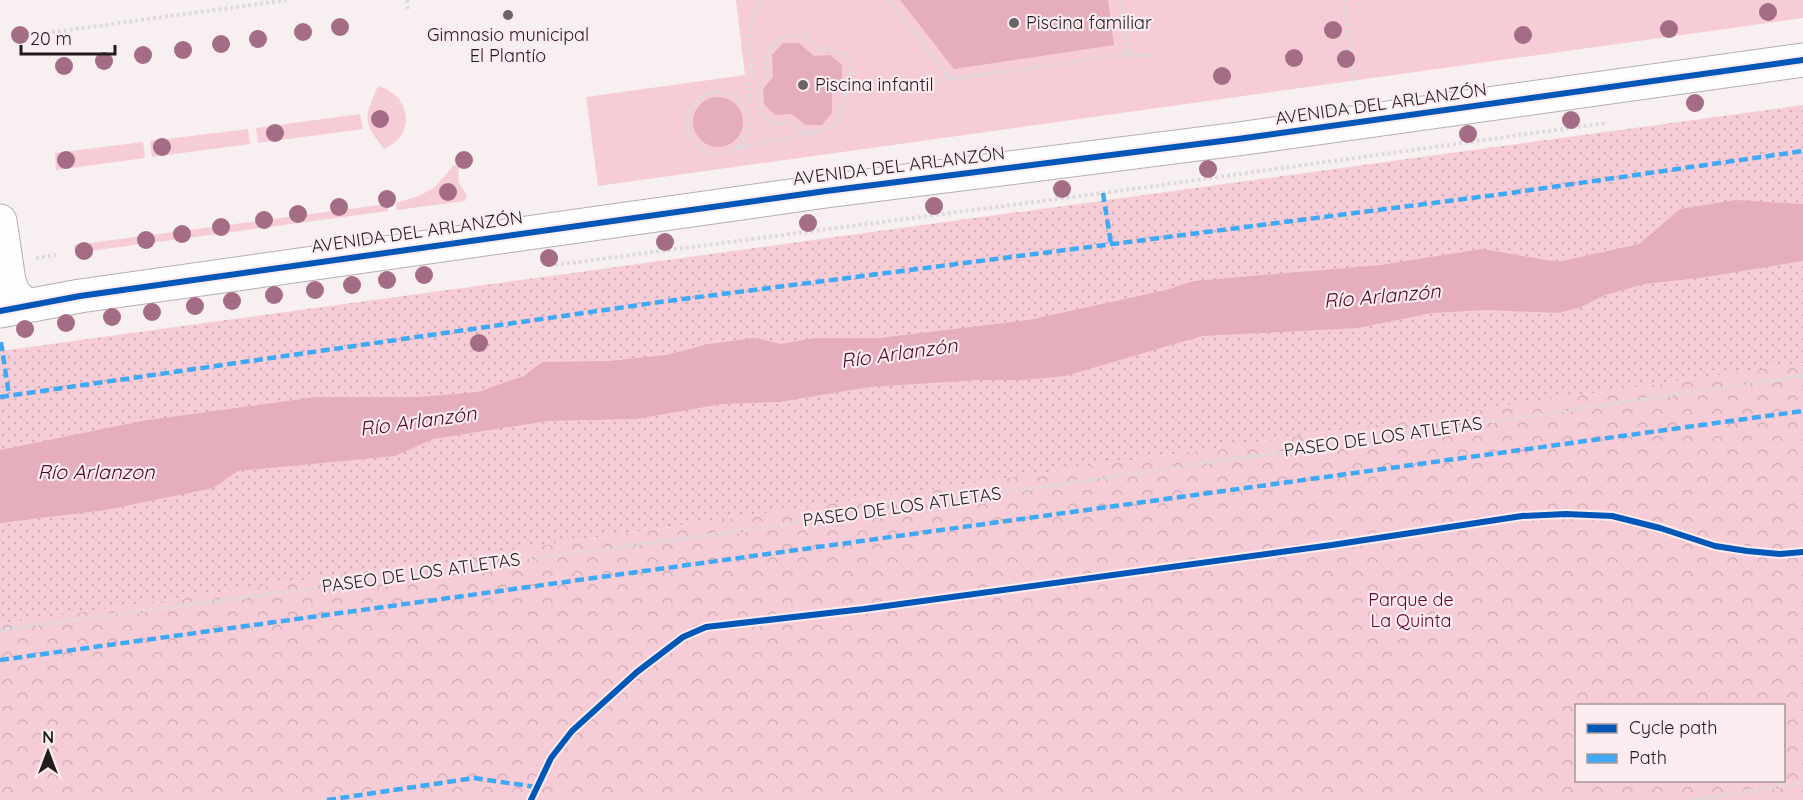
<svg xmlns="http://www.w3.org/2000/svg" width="1803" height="800" viewBox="0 0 1803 800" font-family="Quicksand,sans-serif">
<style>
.grass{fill:url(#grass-dots)}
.forest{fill:url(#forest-crowns);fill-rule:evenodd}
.garden{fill:#f6cdd7}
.water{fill:#e6adbc}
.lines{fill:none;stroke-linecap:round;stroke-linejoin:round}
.minor-casing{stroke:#b5afb0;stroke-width:35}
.path{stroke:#dedbdd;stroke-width:4;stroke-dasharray:3 3;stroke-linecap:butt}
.minor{stroke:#fefdfd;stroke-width:33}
.quiet{stroke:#3fa9f5;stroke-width:4.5;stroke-dasharray:9 4.5;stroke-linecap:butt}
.cycleway-casing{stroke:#fcebef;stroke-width:10}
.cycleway{stroke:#0057b8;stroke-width:6}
.tree{fill:#a46c85}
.poi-dot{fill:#6c6567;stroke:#fcebef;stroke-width:2}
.labels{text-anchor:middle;stroke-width:4.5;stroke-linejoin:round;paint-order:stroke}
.poi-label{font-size:18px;fill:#211b1d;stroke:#fcebef;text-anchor:start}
.street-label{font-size:18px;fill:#211b1d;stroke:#fcebef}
.park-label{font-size:18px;fill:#60002c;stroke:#fcebef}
.water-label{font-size:20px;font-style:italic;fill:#4e0825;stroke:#fcebef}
</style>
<defs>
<pattern id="grass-dots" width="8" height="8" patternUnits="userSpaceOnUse" patternTransform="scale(1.5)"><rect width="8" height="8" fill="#f6cdd7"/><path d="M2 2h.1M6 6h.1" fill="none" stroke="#d3afb8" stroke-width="1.8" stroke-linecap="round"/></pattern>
<pattern id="forest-crowns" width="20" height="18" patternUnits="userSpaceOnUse" patternTransform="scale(1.5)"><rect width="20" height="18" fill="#f6cdd7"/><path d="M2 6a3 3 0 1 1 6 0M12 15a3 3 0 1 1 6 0" fill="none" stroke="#d3afb8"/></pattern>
</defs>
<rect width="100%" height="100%" fill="#f8eff1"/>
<path class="grass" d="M1803 105V363L0 624V351Z"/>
<path class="forest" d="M1803 363V800H0V624ZM1576 706H1784V780H1576Z"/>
<path class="garden" d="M736 0H1803V18L598 186 586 97 745 75Z
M378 86C411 95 417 135 384 149 362 120 364 119 378 86Z
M360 114 363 129 258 143 256 128Z
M248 129 250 144 152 157 150 141Z
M143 142 145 158 56 170 55 153Z
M454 165 459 166 458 181 467 196 465 201 397 210 396 203 419 196 435 187Z
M387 204 388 211 75 253 74 245Z"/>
<path class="water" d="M900 0H1108L1114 45 954 69Z
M783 43H799L814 56 830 55 842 65V81L832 93V113L822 125H806L791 114 775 115 764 104 763 89 773 77 772 55Z
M693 122a25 25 0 1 1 50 0a25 25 0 1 1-50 0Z
M1736 200 1803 204V261L1706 277 1644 284 1605 295 1581 307 1558 313 1486 310 1431 313 1358 328 1202 336 1065 376 1025 380H979L869 387 779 402 722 404 636 419 547 421 433 439 395 456 238 471 213 488 106 510 0 523V450L142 421 316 397H419L478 392 524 376 542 362 609 361 666 355 709 344 754 338 781 344 815 338H880L1029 320 1166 290 1194 281 1381 265 1482 249 1558 262 1639 244 1680 209Z"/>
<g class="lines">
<defs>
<path id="minor" d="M0 221 9 281 13 293 27 306
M0 311 80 296 826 191 1238 139 1803 60"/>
</defs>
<use href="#minor" class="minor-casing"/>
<path class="path" d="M407 0 408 10
M889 0 950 79 1128 54 1120 0
M1344 0 1354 82
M1633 0V1
M46 33 287 0
M804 35 819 49 833 50 847 56 853 82 842 100V115L834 125 817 133 803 131 789 123H774L763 116 758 102 759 86 767 74 766 56 773 44 784 37Z
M1128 54 1137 56 1150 55
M924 92 947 75
M687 123a31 31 0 1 1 62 0a31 31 0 1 1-62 0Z
M750 103 749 89 752 72 748 34 760 0
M736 148 814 133
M36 258 56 255
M555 265 1103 193 1606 123
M0 630 726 533 1803 376
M1690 800 1803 783"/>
<use href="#minor" class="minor"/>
<path class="quiet" d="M1103 193 1111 244
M1 342 9 395
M0 397 660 302 1503 194 1803 151
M0 660 1803 411
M327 800 474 778 536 787"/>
<defs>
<path id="cycleway" d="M0 311 80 296 826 191 1238 139 1803 60
M531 800 551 758 572 731 637 672 683 637 706 627 864 609 1332 545 1522 516 1566 514 1612 516 1660 528 1715 546 1747 551 1780 554 1803 552"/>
</defs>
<use href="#cycleway" class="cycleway-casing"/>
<use href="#cycleway" class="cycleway"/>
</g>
<g class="tree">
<circle cx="1768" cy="12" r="9"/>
<circle cx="340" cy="27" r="9"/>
<circle cx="1669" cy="29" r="9"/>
<circle cx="1333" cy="30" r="9"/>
<circle cx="303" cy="32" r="9"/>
<circle cx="20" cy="35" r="9"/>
<circle cx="1523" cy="35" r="9"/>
<circle cx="258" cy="39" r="9"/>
<circle cx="221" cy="44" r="9"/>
<circle cx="183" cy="50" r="9"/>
<circle cx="143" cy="55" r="9"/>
<circle cx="1294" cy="58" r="9"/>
<circle cx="1346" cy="59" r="9"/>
<circle cx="104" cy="61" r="9"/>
<circle cx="64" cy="66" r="9"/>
<circle cx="1222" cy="76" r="9"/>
<circle cx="1695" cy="103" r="9"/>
<circle cx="380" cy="119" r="9"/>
<circle cx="1571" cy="120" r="9"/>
<circle cx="275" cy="133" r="9"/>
<circle cx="1468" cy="134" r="9"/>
<circle cx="162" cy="147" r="9"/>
<circle cx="66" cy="160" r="9"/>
<circle cx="464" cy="160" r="9"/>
<circle cx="1208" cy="169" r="9"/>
<circle cx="1062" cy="189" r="9"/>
<circle cx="448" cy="192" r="9"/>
<circle cx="387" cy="199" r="9"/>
<circle cx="934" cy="206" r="9"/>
<circle cx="339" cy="207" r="9"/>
<circle cx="298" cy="214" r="9"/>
<circle cx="264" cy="220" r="9"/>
<circle cx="808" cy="223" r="9"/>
<circle cx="221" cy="227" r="9"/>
<circle cx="182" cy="234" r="9"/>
<circle cx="146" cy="240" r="9"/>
<circle cx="665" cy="242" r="9"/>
<circle cx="84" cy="251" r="9"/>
<circle cx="549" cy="258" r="9"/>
<circle cx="424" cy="275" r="9"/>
<circle cx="387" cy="280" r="9"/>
<circle cx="352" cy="285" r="9"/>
<circle cx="315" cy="290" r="9"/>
<circle cx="274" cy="295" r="9"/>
<circle cx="232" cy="301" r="9"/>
<circle cx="195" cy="306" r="9"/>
<circle cx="152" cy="312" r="9"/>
<circle cx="112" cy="317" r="9"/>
<circle cx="66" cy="323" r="9"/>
<circle cx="25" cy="329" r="9"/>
<circle cx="479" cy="343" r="9"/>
</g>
<g class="poi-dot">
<circle cx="508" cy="15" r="6"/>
<circle cx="1014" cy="23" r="6"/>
<circle cx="803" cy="85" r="6"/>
</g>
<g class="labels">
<g class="poi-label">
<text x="1026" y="29">Piscina familiar</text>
<text x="508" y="41" text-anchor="middle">Gimnasio municipal<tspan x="508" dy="21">El Plantío</tspan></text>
<text x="815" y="91">Piscina infantil</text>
</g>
<g class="street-label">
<text transform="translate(1381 104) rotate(-8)" y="6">AVENIDA DEL ARLANZÓN</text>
<text transform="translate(899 166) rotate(-7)" y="6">AVENIDA DEL ARLANZÓN</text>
<text transform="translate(417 232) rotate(-8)" y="6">AVENIDA DEL ARLANZÓN</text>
<text transform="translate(1383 437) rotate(-8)" y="6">PASEO DE LOS ATLETAS</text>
<text transform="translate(902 507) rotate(-8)" y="6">PASEO DE LOS ATLETAS</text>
<text transform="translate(421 573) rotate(-8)" y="6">PASEO DE LOS ATLETAS</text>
</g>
<g class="park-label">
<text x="1411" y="606">Parque de<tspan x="1411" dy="21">La Quinta</tspan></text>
</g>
<g class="water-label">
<text transform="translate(1382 296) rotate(-5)" y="7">Río Arlanzón</text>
<text transform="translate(899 353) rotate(-8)" y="7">Río Arlanzón</text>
<text transform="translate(418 421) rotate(-8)" y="7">Río Arlanzón</text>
<text x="96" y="479">Río Arlanzon</text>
</g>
</g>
<rect x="1575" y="704" width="210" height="78" fill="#fcebef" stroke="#a4989b" stroke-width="1.5"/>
<rect x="1587" y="724" width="30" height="9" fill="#0057b8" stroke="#a4989b" stroke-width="1.5"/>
<text x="1629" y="734" font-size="18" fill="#211b1d">Cycle path</text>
<rect x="1587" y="754" width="30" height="9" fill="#3fa9f5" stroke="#a4989b" stroke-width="1.5"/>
<text x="1629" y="764" font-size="18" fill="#211b1d">Path</text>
<g transform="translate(48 752)" stroke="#fcebef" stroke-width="4.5" paint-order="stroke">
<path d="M0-4.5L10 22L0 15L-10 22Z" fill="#211b1d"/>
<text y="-9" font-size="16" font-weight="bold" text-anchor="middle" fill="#211b1d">N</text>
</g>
<path d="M21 45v9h94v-9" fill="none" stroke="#211b1d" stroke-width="3"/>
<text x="30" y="45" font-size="18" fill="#211b1d" stroke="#fcebef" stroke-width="4.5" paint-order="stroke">20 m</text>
</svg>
